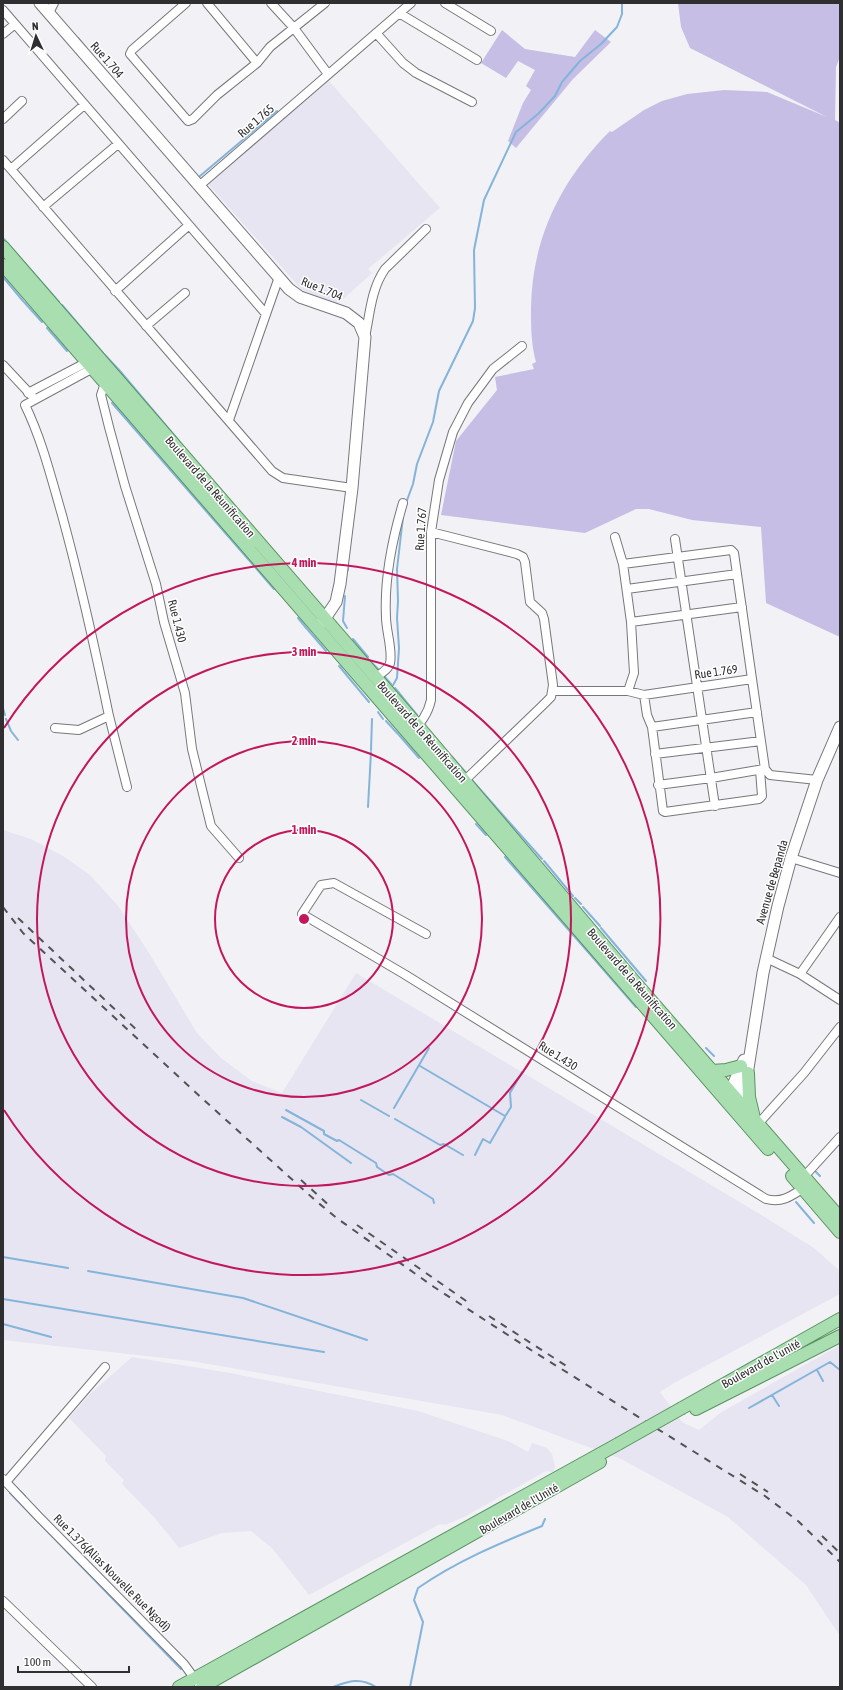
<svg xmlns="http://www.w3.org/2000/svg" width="843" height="1690" viewBox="0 0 843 1690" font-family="'Asap Condensed',sans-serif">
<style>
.built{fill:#e7e5f1}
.green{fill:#c6bee5}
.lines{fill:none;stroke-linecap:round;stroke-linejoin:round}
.stream{stroke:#84b4da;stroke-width:2}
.street-casing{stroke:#78777b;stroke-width:10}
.secondary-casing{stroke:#78777b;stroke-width:13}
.primary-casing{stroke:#599362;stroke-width:14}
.street{stroke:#fff;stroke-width:8}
.secondary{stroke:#fff;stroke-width:11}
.primary{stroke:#a9dfb0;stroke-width:12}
.rail{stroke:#535355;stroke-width:2;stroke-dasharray:7 7;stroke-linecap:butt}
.primary-bridge-casing{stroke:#599362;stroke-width:14;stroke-linecap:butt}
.primary-bridge{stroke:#a9dfb0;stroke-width:12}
.ring{fill:none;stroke:#c2185b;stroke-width:2}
.labels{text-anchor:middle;stroke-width:3;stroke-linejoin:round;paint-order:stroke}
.street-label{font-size:12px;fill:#2f2f31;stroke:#fff}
.centre{fill:#c2185b;stroke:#fff;stroke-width:2}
.ring-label{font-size:12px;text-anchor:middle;font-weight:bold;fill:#c2185b;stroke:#fff;stroke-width:3;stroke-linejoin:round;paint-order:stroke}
</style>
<rect width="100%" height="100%" fill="#f2f1f6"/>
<path class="built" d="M329 81 440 208 368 269 372 273 338 304 302 290 208 184Z
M3 830 31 839 63 856 90 875 119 907 149 953 197 1033 221 1058 252 1081 282 1093 356 973 763 1216 814 1248 840 1271V1294L674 1383 660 1392 682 1422 699 1430 720 1413 840 1345V1636L806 1585 728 1517 621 1459 502 1415 191 1361 3 1340Z
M132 1357 230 1373 418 1411 508 1441 528 1452 532 1443 547 1448 552 1454 555 1467 553 1472 546 1471 466 1516 445 1525 440 1524 309 1595 272 1548 251 1531 222 1533 179 1548 154 1517 122 1484 124 1480 105 1461 106 1456 69 1418 89 1395Z"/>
<path class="green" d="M678 3H840V57L836 67 835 120 840 123V637L766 603 761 527 692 520 649 509H636L585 533 441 515 456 441 497 390 495 377 534 369 532 364 536 362C531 344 531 326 531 308 532 238 561 180 610 131L612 132 644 110 662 101 687 94 724 90 767 92 827 117 690 48 681 27Z
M502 30 525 49 575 57 595 30 611 42 573 79 516 148 508 141 523 103 531 90 526 86 535 70 518 61 506 78 481 63Z"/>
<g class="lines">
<path class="stream" d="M78 38 87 49
M177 153 186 163
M200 176 277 111
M3 238 59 302
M3 277 23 301
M24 302 42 322
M62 305 103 353
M47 328 67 351
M104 354 120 371 179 441
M112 403 274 589
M406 503 413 484 417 464 433 422 439 391 473 321 475 308 474 250 484 200 516 132 538 114 555 96 562 82 580 61 601 44 617 27 622 14V3
M348 570V562
M345 596 343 621 347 628
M298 618 307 629
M308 630 326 651
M353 639 368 657
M369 660 381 672
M339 666 369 702
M384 676 391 684
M392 687 397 678 399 648 397 618 398 601 397 569 403 517
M395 688 417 715
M3 708 5 715
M378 712 383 719
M6 719 11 731 18 740
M386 721 398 734
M399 735 419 758
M371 750 372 719
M452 757 467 774
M470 778 542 859
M368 807 371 752
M476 824 486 835
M505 857 574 936
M544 861 573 896
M575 898 581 904
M583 907 600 926
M601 928 646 981
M575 937 636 1007
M706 1048 714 1056
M420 1066 505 1116
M361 1100 389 1116
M394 1108 429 1048
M286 1110 324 1131V1134L337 1141 339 1140 376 1163 377 1167 389 1175 393 1174 433 1199 434 1203
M506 1115 511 1107 510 1093 522 1072
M282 1117 301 1127 351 1163
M395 1119 440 1145 444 1144 463 1155
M475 1155 483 1139 490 1143 505 1117
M815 1171 820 1176
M796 1202 814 1223
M3 1257 68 1268
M88 1271 243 1298 367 1340
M3 1299 324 1352
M3 1324 51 1337
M817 1370 823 1381
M772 1395 779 1406
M749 1408 830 1362 840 1370
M20 1491 25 1496
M10 1493 181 1669
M333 1687C349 1681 360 1677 376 1687
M410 1687 423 1622 414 1600 418 1588C457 1561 498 1544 542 1526L545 1519"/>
<defs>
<path id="street" d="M186 3 132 50 130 54 188 121 193 119 217 95 257 63 270 47 325 3
M207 3 257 63
M271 3 294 28 328 74
M445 3 491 31
M3 10 266 314
M49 13 54 3
M399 13 477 60
M376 33 403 63 416 73 472 102
M3 34 15 24
M3 119 22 101
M3 160 272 471 283 478 352 488
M11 169 84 105
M199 186 411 3
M43 207 118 144
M115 291 189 225
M146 326 185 293
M365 337C370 314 371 289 385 269L426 229
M3 365 32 396
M105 383 101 395 109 427 125 486 156 584 164 622 185 693 192 749 211 826 239 858
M28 393 91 360
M229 420 279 277
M431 532 517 554 523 557 525 562 530 602 542 613 544 619 553 685 551 697 542 706 461 784
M615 537 623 564 631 622 634 673 628 691
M675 539 715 806
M627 589 737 574
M631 622 742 607
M375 678C380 674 389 669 390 663 393 651 386 631 386 617 384 578 392 540 403 503
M752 679 765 769 770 775 817 780
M553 691H628L644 695 752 679 734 553 731 550 623 564
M644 695 647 715 652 727 663 811 665 812 759 799 762 796 760 770
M109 716 127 787
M652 727 757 712
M55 728 79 730 109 716C95 648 80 581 62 515 51 477 42 440 25 405L95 367
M409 734C420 725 428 714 431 700V532L439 480 453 432 468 403 493 369 522 346
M655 754 761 741
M658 785 711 778 764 769
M791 858 840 873
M426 934 334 883 321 885 302 914 404 974 766 1199C781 1203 790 1197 802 1189
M766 958 800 974 840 1000
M800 974 840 917
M758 1124 804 1073 840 1027
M801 1180 840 1137
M3 1479 39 1517 184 1664 197 1682
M6 1482 105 1367
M3 1601 92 1687"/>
<path id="secondary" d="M40 3 289 289 300 297 346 313 359 323 365 337 352 488 340 584 336 602 324 620 320 624
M726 1096 730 1092 744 1060
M730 1103 740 1092 746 1081 763 973 778 906 791 858 817 780 840 727"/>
<path id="primary" d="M3 247 418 726 634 981 840 1218
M3 265 768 1149
M712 1071 726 1070 741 1066
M748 1073 749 1097 754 1118
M792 1176 840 1232
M682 1408 840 1319
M696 1409 840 1336
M179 1687 618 1444
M202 1687 600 1462"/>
</defs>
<use href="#street" class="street-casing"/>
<use href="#secondary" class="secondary-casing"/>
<use href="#primary" class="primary-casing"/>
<use href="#street" class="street"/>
<use href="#secondary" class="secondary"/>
<use href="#primary" class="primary"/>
<path class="rail" d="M3 907 23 933 205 1101 316 1201 338 1219 434 1287 531 1350 765 1496 798 1521 840 1562
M18 918 139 1032
M301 1180 331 1207
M357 1225 472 1305
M489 1316 568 1367
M740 1474 768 1492
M822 1536 840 1553"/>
<defs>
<path id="primary-bridge" d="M618 1444 682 1408"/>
</defs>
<use href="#primary-bridge" class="primary-bridge-casing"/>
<use href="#primary-bridge" class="primary-bridge"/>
</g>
<g class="ring">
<circle cx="304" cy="919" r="89"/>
<circle cx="304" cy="919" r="178"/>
<circle cx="304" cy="919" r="267"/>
<path d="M4 728A356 356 0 1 1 4 1110"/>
</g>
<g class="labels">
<g class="street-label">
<text transform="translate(107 60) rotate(49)" y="4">Rue 1.704</text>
<text transform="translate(256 121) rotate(-41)" y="4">Rue 1.765</text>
<text transform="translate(322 289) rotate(22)" y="4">Rue 1.704</text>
<text transform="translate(210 487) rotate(49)" y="4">Boulevard de la Réunification</text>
<text transform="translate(421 529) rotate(-86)" y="4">Rue 1.767</text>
<text transform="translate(177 621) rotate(76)" y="4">Rue 1.430</text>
<text transform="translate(716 672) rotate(-8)" y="4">Rue 1.769</text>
<text transform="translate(422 732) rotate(49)" y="4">Boulevard de la Réunification</text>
<text transform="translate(772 882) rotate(-74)" y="4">Avenue de Bepanda</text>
<text transform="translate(632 979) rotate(49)" y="4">Boulevard de la Réunification</text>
<text transform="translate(558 1056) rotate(32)" y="4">Rue 1.430</text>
<text transform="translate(761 1364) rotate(-29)" y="4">Boulevard de l'unité</text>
<text transform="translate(519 1509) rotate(-30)" y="4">Boulevard de l'Unité</text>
<text transform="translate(112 1573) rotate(45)" y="4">Rue 1.376(Alias Nouvelle Rue Ngodi)</text>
</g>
</g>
<circle cx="304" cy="919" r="6" class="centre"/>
<g class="ring-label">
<text x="304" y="567">4 min</text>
<text x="304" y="656">3 min</text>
<text x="304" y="745">2 min</text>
<text x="304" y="834">1 min</text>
</g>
<rect width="843" height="1690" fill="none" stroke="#2f2f31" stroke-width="8"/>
<g transform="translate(36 36) rotate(356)" stroke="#ffffff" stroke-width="3" paint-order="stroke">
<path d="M0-3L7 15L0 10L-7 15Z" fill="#2f2f31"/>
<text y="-6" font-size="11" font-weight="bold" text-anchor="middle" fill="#2f2f31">N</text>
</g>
<path d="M18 1666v6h111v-6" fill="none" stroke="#2f2f31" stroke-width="2"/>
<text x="24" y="1666" font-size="12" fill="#2f2f31" stroke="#ffffff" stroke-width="3" paint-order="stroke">100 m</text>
</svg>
